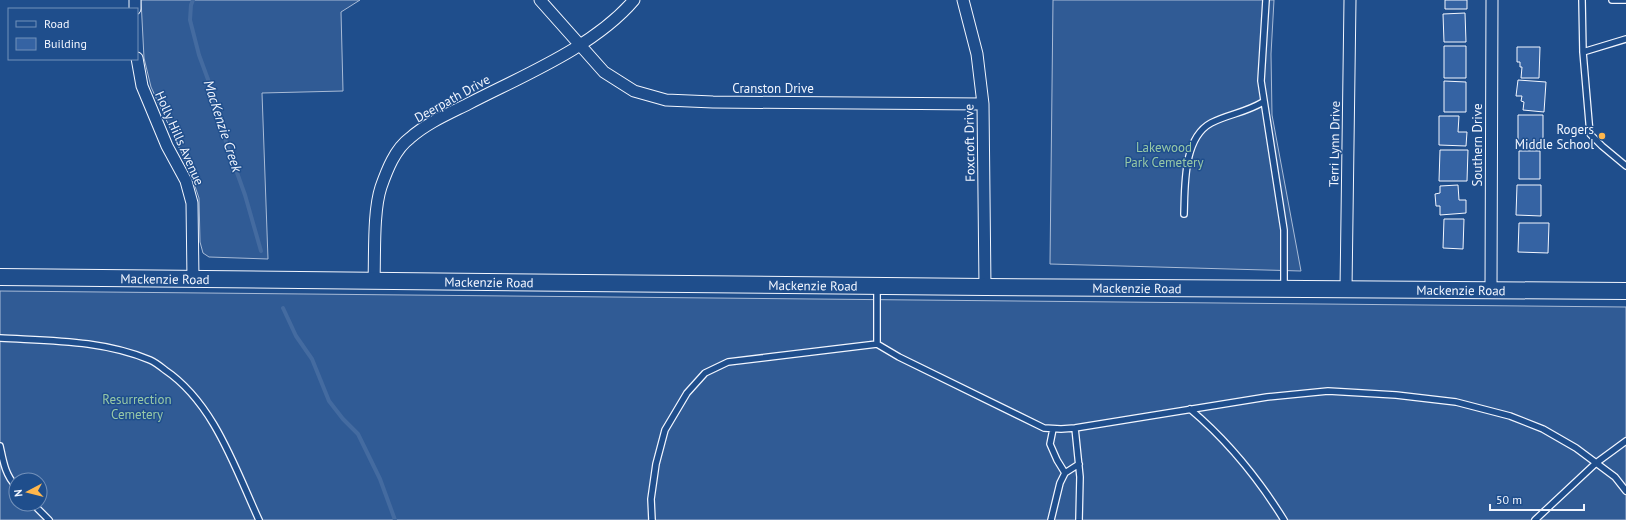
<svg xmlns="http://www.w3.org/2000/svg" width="1626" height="520" viewBox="0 0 1626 520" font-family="'PT Sans',sans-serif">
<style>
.built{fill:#305b95;stroke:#a8bbd7;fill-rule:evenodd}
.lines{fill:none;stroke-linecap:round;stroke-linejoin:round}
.stream{stroke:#446ba0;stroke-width:4}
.building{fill:#3563a3;stroke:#f2f6ff}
.lane-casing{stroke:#f2f6ff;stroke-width:8}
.street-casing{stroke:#f2f6ff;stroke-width:13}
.secondary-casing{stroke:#f2f6ff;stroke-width:18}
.lane{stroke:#1f4e8c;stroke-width:5.5}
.street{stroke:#1f4e8c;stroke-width:11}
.secondary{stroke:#1f4e8c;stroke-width:16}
.poi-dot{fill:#ffb74d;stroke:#1f4e8c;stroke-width:1.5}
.labels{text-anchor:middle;stroke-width:3;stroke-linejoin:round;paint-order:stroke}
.street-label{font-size:13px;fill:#f2f6ff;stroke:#1f4e8c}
.poi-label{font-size:13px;fill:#f2f6ff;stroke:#1f4e8c;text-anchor:end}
.park-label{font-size:13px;fill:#97c8a6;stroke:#1f4e8c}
.water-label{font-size:14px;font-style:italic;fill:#f2f6ff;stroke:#1f4e8c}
</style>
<rect width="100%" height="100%" fill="#1f4e8c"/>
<path class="built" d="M141 0H360L341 12 343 91 262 93 268 259 209 257 203 253 200 242 199 198 189 169 151 87 144 58Z
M1053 0H1274L1271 54 1272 115 1301 271 1050 264Z
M0 291 1626 307V520H0ZM16 480H40V504H16Z"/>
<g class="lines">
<path class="stream" d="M193 0 191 5 190 20 199 55 213 93 226 142 245 195 261 251
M283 308 296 336 312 359 329 401 343 419 358 434 380 479 395 520"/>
</g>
<path class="building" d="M1445 0H1467V9H1445Z
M1465 13 1466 42H1444L1443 14Z
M1444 46H1466V78H1444Z
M1517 47H1540L1539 78H1521L1522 67H1520V62H1517Z
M1518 80 1546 82 1544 112 1523 110 1524 102 1521 101 1522 96H1516Z
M1444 81 1466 82V112H1444Z
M1518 115H1543V146H1518Z
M1439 116H1459L1458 132H1467L1466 146 1439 145Z
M1440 150H1468L1467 181H1439Z
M1519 151H1540V179H1519Z
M1458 185 1459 200H1466V213L1440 215V206H1436L1435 194 1440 193V186Z
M1517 185H1541V216L1516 215Z
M1444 219H1464L1463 249 1443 248Z
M1519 223H1549L1548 253 1518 252Z"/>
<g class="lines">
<defs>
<path id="lane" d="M1266 0 1261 81 1284 230V288
M1582 0 1583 52 1590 134 1602 146 1626 166
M1612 0H1626
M1583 52 1626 39
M1184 214C1185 186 1183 138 1211 123 1228 114 1245 113 1263 102
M0 338C51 341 102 340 150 360 155 362 160 366 165 370 214 403 235 468 259 520
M877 344V287
M1190 409C1228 441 1258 478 1284 520
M1075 428 1080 477 1079 520
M1053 429 1050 444 1057 460 1065 473
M0 446C3 460 5 475 16 486
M33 504 49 520
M652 520 651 499 656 464 665 430 687 393 705 373 728 362 877 344 899 357 1044 428 1061 429 1075 428 1267 397 1328 391 1396 395 1456 402 1510 416 1543 429 1576 448 1615 477 1626 491
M1051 520 1060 483 1065 473 1079 464
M1535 520 1596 463 1626 441"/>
<path id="street" d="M135 0V9
M540 0 604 72 634 91 666 100 713 102 983 104
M963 0 977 54 983 104 985 287
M137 58 142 86 167 146 186 181 192 203 193 279
M374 281C375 254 373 211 381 187 387 170 395 149 410 138 427 123 448 114 468 104 522 76 594 47 634 0
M1346 289 1350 0
M1491 290 1492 0"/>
<g id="secondary">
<path id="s1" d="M0 277 985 287 1626 291"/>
</g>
</defs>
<use href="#lane" class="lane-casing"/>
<use href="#street" class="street-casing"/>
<use href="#secondary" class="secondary-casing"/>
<use href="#lane" class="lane"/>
<use href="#street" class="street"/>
<use href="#secondary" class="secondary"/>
</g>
<circle class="poi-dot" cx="1602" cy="136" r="4"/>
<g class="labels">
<g class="street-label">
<text x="773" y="93">Cranston Drive</text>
<text transform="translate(452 98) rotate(-29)" y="5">Deerpath Drive</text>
<text transform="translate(180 138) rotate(66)" y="5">Holly Hills Avenue</text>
<text transform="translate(969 143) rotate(-91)" y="5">Foxcroft Drive</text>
<text transform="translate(1334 144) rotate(-89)" y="5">Terri Lynn Drive</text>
<text transform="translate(1477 145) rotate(-90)" y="5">Southern Drive</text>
<text dy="5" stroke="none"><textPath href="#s1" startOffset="165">Mackenzie Road</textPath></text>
<text dy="5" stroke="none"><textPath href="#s1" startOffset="489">Mackenzie Road</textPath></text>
<text dy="5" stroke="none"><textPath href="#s1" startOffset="813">Mackenzie Road</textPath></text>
<text dy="5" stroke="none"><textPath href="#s1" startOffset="1137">Mackenzie Road</textPath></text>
<text dy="5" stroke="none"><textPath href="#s1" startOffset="1461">Mackenzie Road</textPath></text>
</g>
<g class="poi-label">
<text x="1594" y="134">Rogers<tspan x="1594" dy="15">Middle School</tspan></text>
</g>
<g class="park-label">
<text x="1164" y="152">Lakewood<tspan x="1164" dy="15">Park Cemetery</tspan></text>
<text x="137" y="404">Resurrection<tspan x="137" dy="15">Cemetery</tspan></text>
</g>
<g class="water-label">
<text transform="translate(223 126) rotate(72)" y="5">MacKenzie Creek</text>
</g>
</g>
<rect x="8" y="8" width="130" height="52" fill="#1f4e8c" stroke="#7391ba"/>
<rect x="16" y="21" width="20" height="6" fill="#1f4e8c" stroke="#7391ba"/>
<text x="44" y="28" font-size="12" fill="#f2f6ff">Road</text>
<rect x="16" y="38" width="20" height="12" fill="#3563a3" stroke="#7391ba"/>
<text x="44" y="48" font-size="12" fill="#f2f6ff">Building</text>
<g transform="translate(28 492) rotate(263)"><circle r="19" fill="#1f4e8c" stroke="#7391ba"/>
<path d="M0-3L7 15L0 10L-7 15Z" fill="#ffb74d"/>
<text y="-6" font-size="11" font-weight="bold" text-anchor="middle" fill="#f2f6ff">N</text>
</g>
<path d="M1490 504v6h94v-6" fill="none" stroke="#f2f6ff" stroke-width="2"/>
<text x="1496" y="504" font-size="12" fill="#f2f6ff" stroke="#1f4e8c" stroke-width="3" paint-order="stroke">50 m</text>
</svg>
